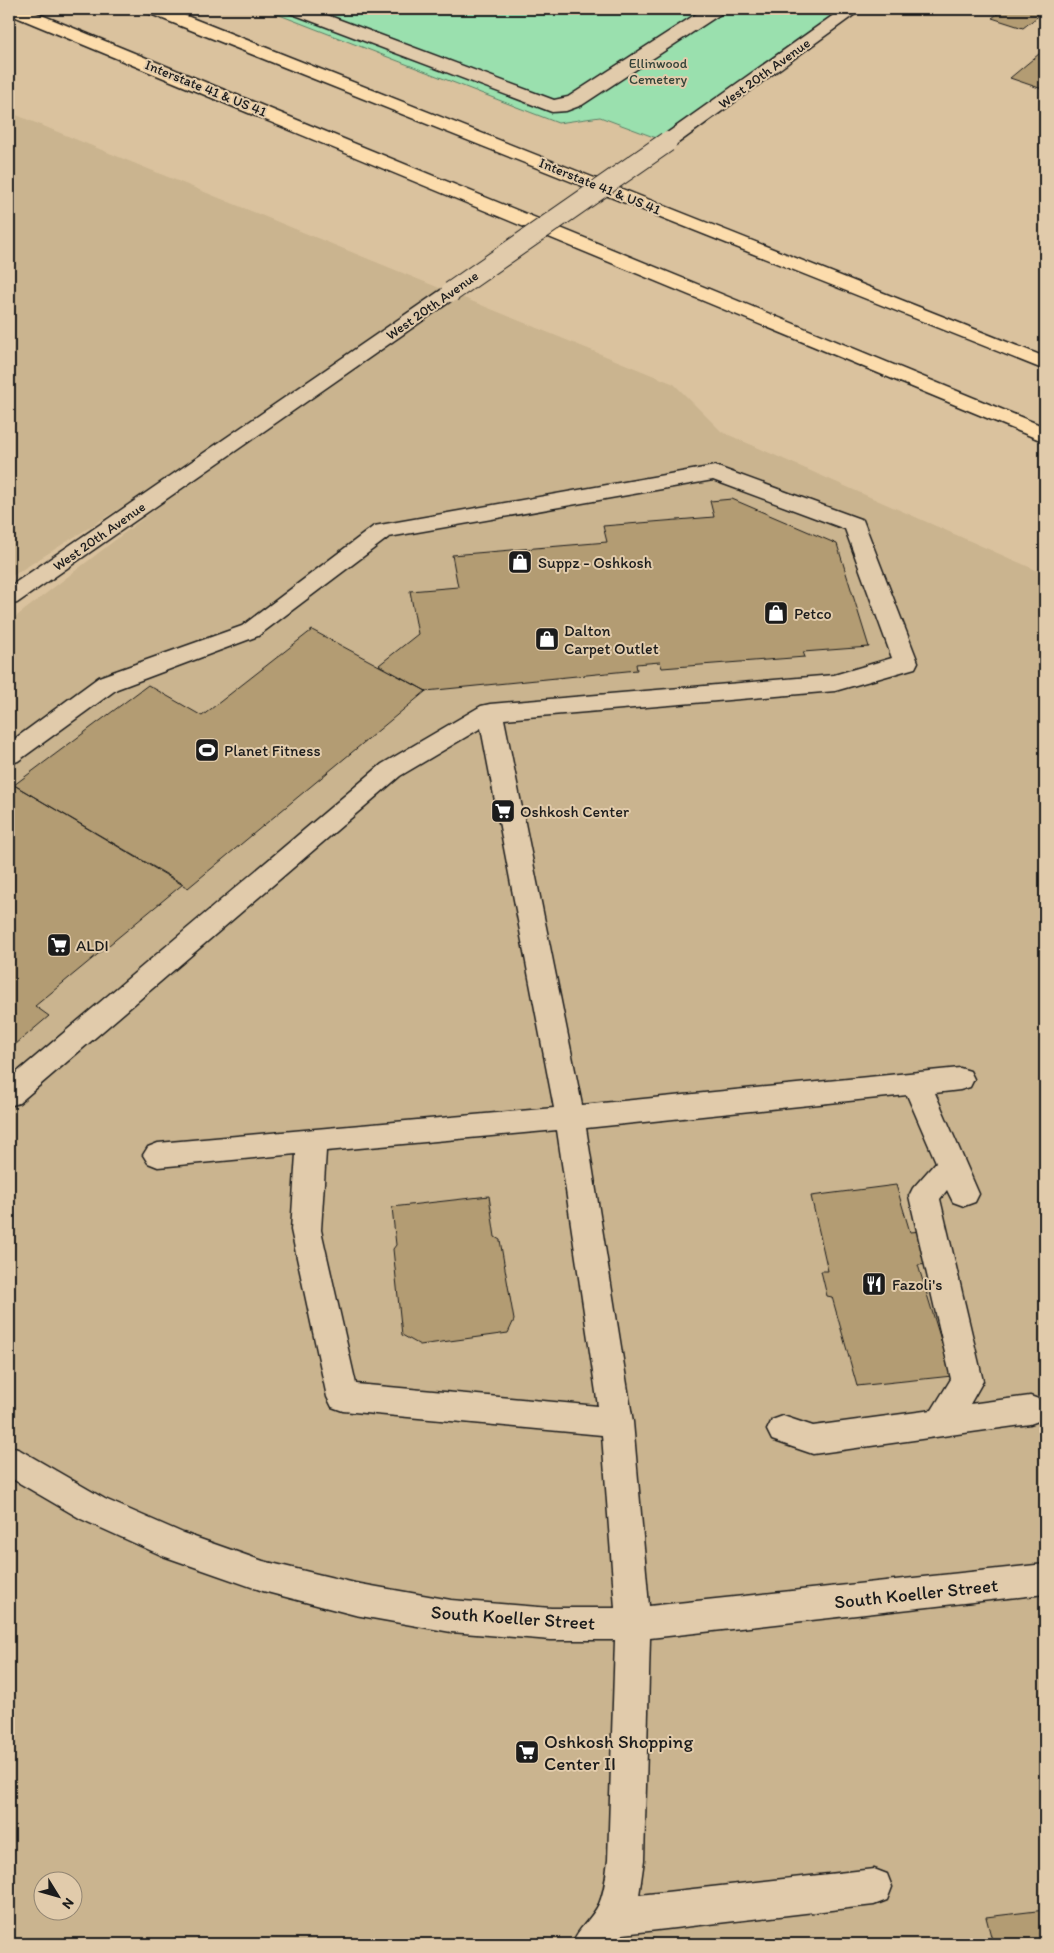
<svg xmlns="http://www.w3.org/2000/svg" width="1054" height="1953" viewBox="0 0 1054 1953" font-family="Itim,sans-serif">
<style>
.built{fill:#cab48f;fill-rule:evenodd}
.green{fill:#9ae0ae;stroke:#5b7e65}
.building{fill:#b39c73;stroke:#1c1c1c}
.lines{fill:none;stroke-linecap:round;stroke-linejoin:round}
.minor-casing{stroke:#1c1c1c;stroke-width:3}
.highway-casing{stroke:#1c1c1c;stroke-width:3}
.minor{fill:#e1cbab;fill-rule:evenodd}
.highway{fill:#fcdcac;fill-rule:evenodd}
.minor-bridge-casing{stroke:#1c1c1c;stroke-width:22;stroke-linecap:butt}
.minor-bridge{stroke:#e1cbab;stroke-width:20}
.labels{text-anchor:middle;stroke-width:4;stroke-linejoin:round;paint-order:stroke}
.far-park-label{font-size:14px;fill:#354339;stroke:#e1cbab}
.far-street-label{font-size:14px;fill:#1c1c1c;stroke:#e1cbab}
.poi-label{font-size:16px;fill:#1c1c1c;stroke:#e1cbab;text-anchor:start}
.near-street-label{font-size:19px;fill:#1c1c1c;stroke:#e1cbab}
.near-poi-label{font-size:19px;fill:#1c1c1c;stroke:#e1cbab;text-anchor:start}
</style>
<rect width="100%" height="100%" fill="#dac29e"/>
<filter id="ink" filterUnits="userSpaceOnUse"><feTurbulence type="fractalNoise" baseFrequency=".02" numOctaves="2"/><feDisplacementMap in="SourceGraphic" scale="10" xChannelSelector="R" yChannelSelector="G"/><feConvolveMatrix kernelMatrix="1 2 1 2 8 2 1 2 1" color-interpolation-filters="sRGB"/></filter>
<g filter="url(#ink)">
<path class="built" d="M9 112 674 384 722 432 1045 574V1944H9V622L316 385 9 578ZM42 1880H72V1910H42Z"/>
<path class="green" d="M264 9H853L667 142 600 117 558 123Z"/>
<path class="building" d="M1004 9H1045V11L1023 28 992 18Z
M1045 49V90L1010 78Z
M732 499 837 544 869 647 803 652 805 657 662 668 660 662 636 664 637 670 426 691 379 665 418 634 410 591 458 587 452 555 607 542 603 526 714 517 710 501Z
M312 630 426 691 188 888 14 785 148 685 202 716Z
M14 785 183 884 35 1006 49 1016 9 1050V789Z
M896 1185 910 1232 923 1231 931 1264 918 1265 952 1376 857 1386 832 1297 827 1296 821 1271H828L811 1196Z
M489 1196 495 1237 500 1240 514 1320 508 1333 420 1345 402 1335 393 1249 396 1245 392 1207Z
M1045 1910V1944H993L986 1917Z"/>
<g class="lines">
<defs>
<path id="minor" d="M287 9H311L554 100 568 97 704 9H725L722 13 582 105 566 111 552 112 290 13Z
M842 9H862L674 146 667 148 660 146 658 142 660 138Z
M451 286 458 288 461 292 458 296 17 603 9 605V587L444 288Z
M715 466 863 520 918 662 915 668 835 691 504 719 582 1105 960 1068 970 1071 974 1079 970 1087 960 1090 935 1093 979 1194 975 1202 964 1206 953 1202 947 1190 940 1199 983 1381 970 1404 1030 1396 1041 1400 1045 1412 1041 1420 1030 1424 813 1454 772 1440 767 1430 772 1420 783 1416 813 1426 932 1410 951 1379 909 1196 913 1188 936 1162 907 1095 586 1128 633 1422 649 1606 1045 1564V1594L650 1638 644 1860 639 1895 874 1869 887 1874 892 1887 887 1900 874 1905 623 1934 614 1944H572C578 1928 592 1919 599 1904 605 1890 606 1875 608 1860L615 1640H551L451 1632 355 1615 263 1591 163 1556 81 1519 9 1477V1446L20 1450 105 1499 183 1533 263 1561 355 1583 451 1600 551 1608H615L602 1435 343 1411 332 1407 327 1397 291 1230 296 1154 158 1167 148 1163 143 1155 148 1147 158 1143 554 1108 481 728 400 776 19 1103 9 1106V1079L382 764 481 706 490 704 834 675 892 658 845 529 713 480 389 537 258 636 117 689 18 761 9 764V743L99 677 242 626 374 526ZM557 1130 598 1406 356 1384 321 1230 326 1151Z"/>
<path id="highway" d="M9 9H27L1045 427V442L9 14Z
M145 9H169L1045 357V370L148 13Z"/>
</defs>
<use href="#minor" class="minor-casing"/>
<use href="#highway" class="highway-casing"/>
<use href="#minor" class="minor"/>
<use href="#highway" class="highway"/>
<defs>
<path id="minor-bridge" d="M451 292 667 142"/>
</defs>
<use href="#minor-bridge" class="minor-bridge-casing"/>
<use href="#minor-bridge" class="minor-bridge"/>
</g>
</g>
<defs>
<symbol id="shop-square" viewBox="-11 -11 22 22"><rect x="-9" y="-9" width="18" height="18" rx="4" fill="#1c1c1c" stroke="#e1cbab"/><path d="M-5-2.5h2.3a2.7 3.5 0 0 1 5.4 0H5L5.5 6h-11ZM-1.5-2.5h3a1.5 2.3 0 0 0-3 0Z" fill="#fff"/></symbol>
<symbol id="stadium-square" viewBox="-11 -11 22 22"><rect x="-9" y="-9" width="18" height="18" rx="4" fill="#1c1c1c" stroke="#e1cbab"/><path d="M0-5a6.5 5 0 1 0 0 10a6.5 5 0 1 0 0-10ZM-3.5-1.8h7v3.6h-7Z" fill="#fff"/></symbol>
<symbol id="supermarket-square" viewBox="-11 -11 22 22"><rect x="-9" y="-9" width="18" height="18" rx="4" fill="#1c1c1c" stroke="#e1cbab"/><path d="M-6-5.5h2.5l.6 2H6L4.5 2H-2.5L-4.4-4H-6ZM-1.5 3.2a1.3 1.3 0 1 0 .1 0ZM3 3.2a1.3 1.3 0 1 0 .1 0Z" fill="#fff"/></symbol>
<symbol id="restaurant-square" viewBox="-11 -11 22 22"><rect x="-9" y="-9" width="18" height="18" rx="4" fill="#1c1c1c" stroke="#e1cbab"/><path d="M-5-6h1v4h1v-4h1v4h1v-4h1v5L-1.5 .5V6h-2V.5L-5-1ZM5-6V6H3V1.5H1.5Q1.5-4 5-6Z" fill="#fff"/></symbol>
</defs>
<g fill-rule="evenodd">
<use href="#shop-square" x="506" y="548" width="28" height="28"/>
<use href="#shop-square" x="762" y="599" width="28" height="28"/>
<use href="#shop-square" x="533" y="625" width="28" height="28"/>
<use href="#stadium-square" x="193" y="736" width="28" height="28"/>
<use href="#supermarket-square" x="489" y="797" width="28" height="28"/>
<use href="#supermarket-square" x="45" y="931" width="28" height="28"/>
<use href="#restaurant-square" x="860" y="1270" width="28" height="28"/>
<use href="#supermarket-square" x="513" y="1738" width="28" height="28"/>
</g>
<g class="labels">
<g class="far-park-label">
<text x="658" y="68">Ellinwood<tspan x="658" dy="16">Cemetery</tspan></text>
</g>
<g class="far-street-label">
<text transform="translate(764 73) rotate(-36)" y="5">West 20th Avenue</text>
<text transform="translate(206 88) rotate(22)" y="5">Interstate 41 &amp; US 41</text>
<text transform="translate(600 186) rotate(22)" y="5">Interstate 41 &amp; US 41</text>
<text transform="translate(432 305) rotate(-35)" y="5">West 20th Avenue</text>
<text transform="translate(99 536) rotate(-35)" y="5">West 20th Avenue</text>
</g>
<g class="poi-label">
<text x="538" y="568">Suppz - Oshkosh</text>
<text x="794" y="619">Petco</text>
<text x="564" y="636">Dalton<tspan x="564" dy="18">Carpet Outlet</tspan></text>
<text x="224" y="756">Planet Fitness</text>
<text x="520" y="817">Oshkosh Center</text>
<text x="76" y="951">ALDI</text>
<text x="892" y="1290">Fazoli's</text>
</g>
<g class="near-street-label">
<text transform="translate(916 1593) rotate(-6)" y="7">South Koeller Street</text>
<text transform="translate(513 1617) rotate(4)" y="7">South Koeller Street</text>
</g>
<g class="near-poi-label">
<text x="544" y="1748">Oshkosh Shopping<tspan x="544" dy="22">Center II</tspan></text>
</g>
</g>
<rect width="1054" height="1953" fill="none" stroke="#e1cbab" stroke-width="30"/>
<rect x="15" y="15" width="1024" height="1923" fill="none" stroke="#1c1c1c" stroke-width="2" filter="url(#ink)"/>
<g transform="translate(58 1896) rotate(127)"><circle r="24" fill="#e1cbab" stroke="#928572"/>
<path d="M0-4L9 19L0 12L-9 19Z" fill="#1c1c1c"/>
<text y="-8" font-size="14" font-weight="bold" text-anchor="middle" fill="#1c1c1c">N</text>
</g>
</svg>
